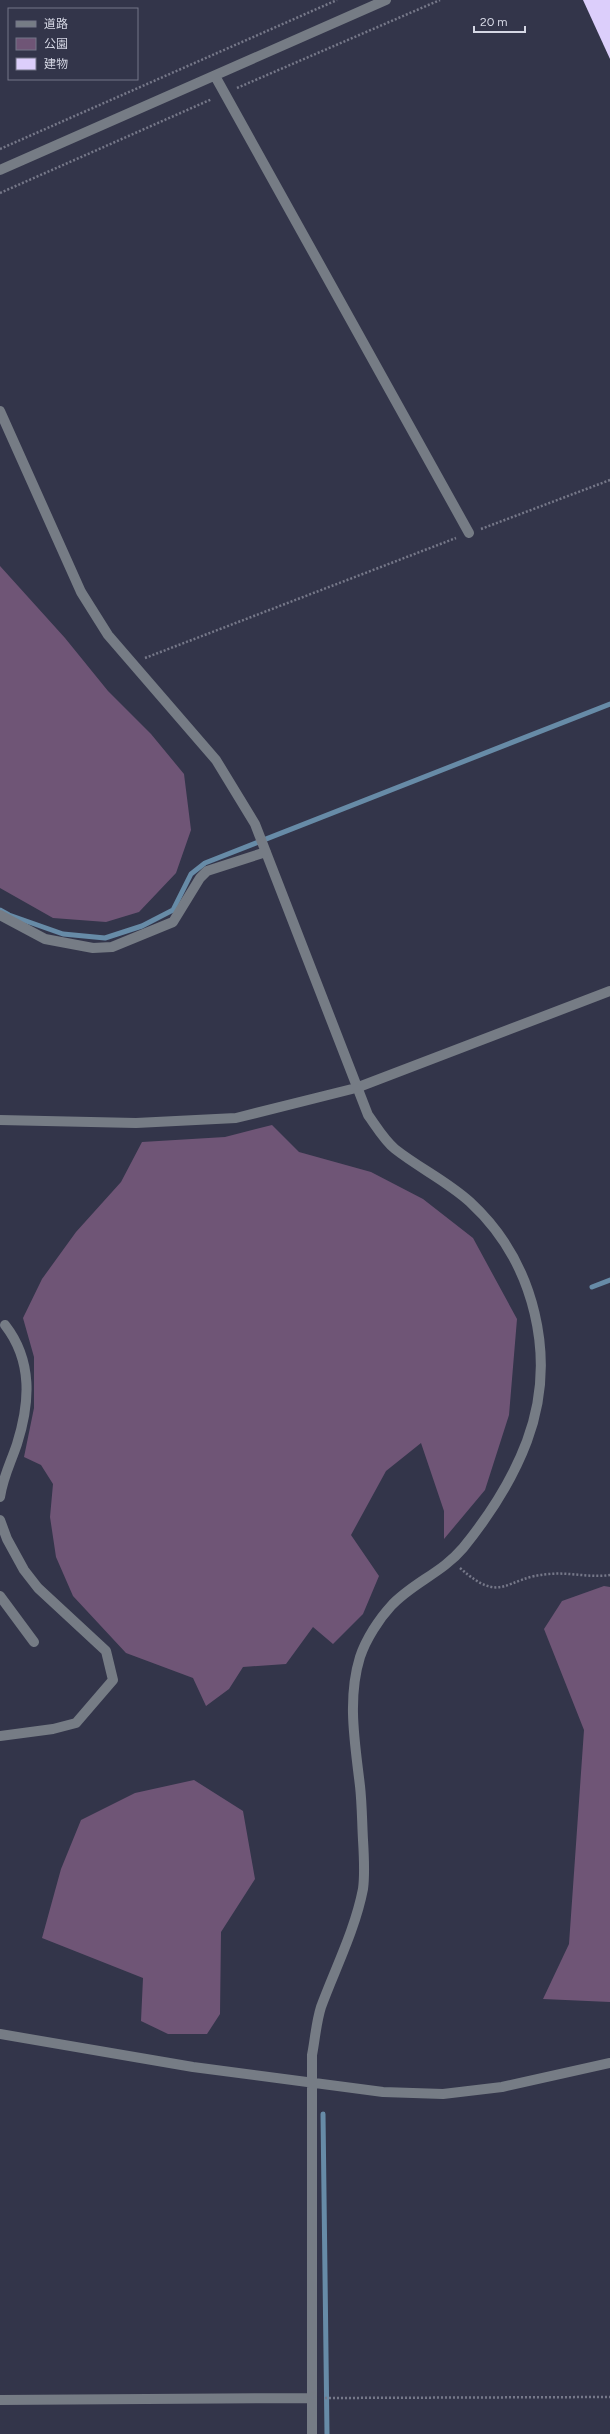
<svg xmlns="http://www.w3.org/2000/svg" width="610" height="2434" viewBox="0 0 610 2434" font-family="Figtree,'Noto Sans JP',sans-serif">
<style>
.green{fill:#6f5576}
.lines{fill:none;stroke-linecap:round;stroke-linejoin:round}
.stream{stroke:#678ba7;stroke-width:5}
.building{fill:#dccefb}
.path{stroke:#767889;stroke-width:2.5;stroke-dasharray:2 2;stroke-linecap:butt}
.minor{stroke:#767c85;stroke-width:10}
</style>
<rect width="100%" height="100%" fill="#33354a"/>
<path class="green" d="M0 566 65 638 108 691 151 734 184 774 191 830 176 873 139 912 106 922 53 918 0 888Z
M272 1125 299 1152 371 1172 423 1199 473 1238 517 1319 509 1415 485 1490 444 1539V1511L421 1443 386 1471 351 1535 379 1576 363 1614 333 1644 313 1627 286 1664 243 1667 229 1689 206 1706 193 1678 126 1653 73 1596 56 1557 50 1517 53 1484 41 1465 24 1457 34 1408V1357L23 1318 42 1279 76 1232 121 1182 142 1142 225 1137Z
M604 1586 610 1587V2002L543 1999 569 1944 584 1730 544 1629 562 1601Z
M194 1780 243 1811 255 1879 221 1932 220 2014 207 2034H168L141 2021 143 1978 42 1938 61 1869 81 1820 135 1793Z"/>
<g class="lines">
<path class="stream" d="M0 910 9 915 63 934 105 938 142 926 173 910 191 874 205 863 610 704
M592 1287 610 1280
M323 2114 327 2434"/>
</g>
<path class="building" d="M583 0H610V59Z"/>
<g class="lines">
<path class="path" d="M237 88 440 0
M0 149 337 0
M0 193 212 99
M481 529 610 480
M145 658 456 538
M460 1568C503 1606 504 1577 549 1574 569 1572 590 1578 610 1575
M325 2398 610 2397"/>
<path class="minor" d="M215 76 469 533
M0 170 386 0
M0 411 81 592 108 635 216 760 255 824 368 1115C376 1126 384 1140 395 1149 419 1168 447 1181 470 1202 535 1262 558 1358 527 1441 512 1481 489 1516 463 1548 442 1573 412 1583 391 1606 379 1619 366 1639 360 1657 347 1699 355 1743 360 1786 362 1804 362 1822 363 1840 364 1856 365 1874 363 1889 355 1930 335 1969 321 2007 316 2023 315 2040 312 2055V2434
M0 915 45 939 93 948 112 947 173 922 200 878 207 871 266 852
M0 1120 136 1123 236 1118 356 1088 610 991
M0 1497C3 1477 11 1462 17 1444 30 1403 33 1361 5 1325
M0 1520 7 1539 24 1570 38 1588 106 1651 113 1680 76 1723 53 1729 0 1736
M0 1596 34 1642
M0 2034 193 2067 383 2092 443 2094 502 2087 610 2063
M0 2400 312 2398"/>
</g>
<rect x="8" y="8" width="130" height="72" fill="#33354a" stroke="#747688"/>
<rect x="16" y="21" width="20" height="6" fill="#767c85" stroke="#747688"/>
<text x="44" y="28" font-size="12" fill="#d5d7e4">道路</text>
<rect x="16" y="38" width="20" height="12" fill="#6f5576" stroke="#747688"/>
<text x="44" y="48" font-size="12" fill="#d5d7e4">公園</text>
<rect x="16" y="58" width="20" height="12" fill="#dccefb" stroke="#747688"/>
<text x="44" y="68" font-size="12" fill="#d5d7e4">建物</text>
<path d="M474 26v6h51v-6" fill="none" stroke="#d5d7e4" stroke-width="2"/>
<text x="480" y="26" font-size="12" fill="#d5d7e4" stroke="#33354a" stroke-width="3" paint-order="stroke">20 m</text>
</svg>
